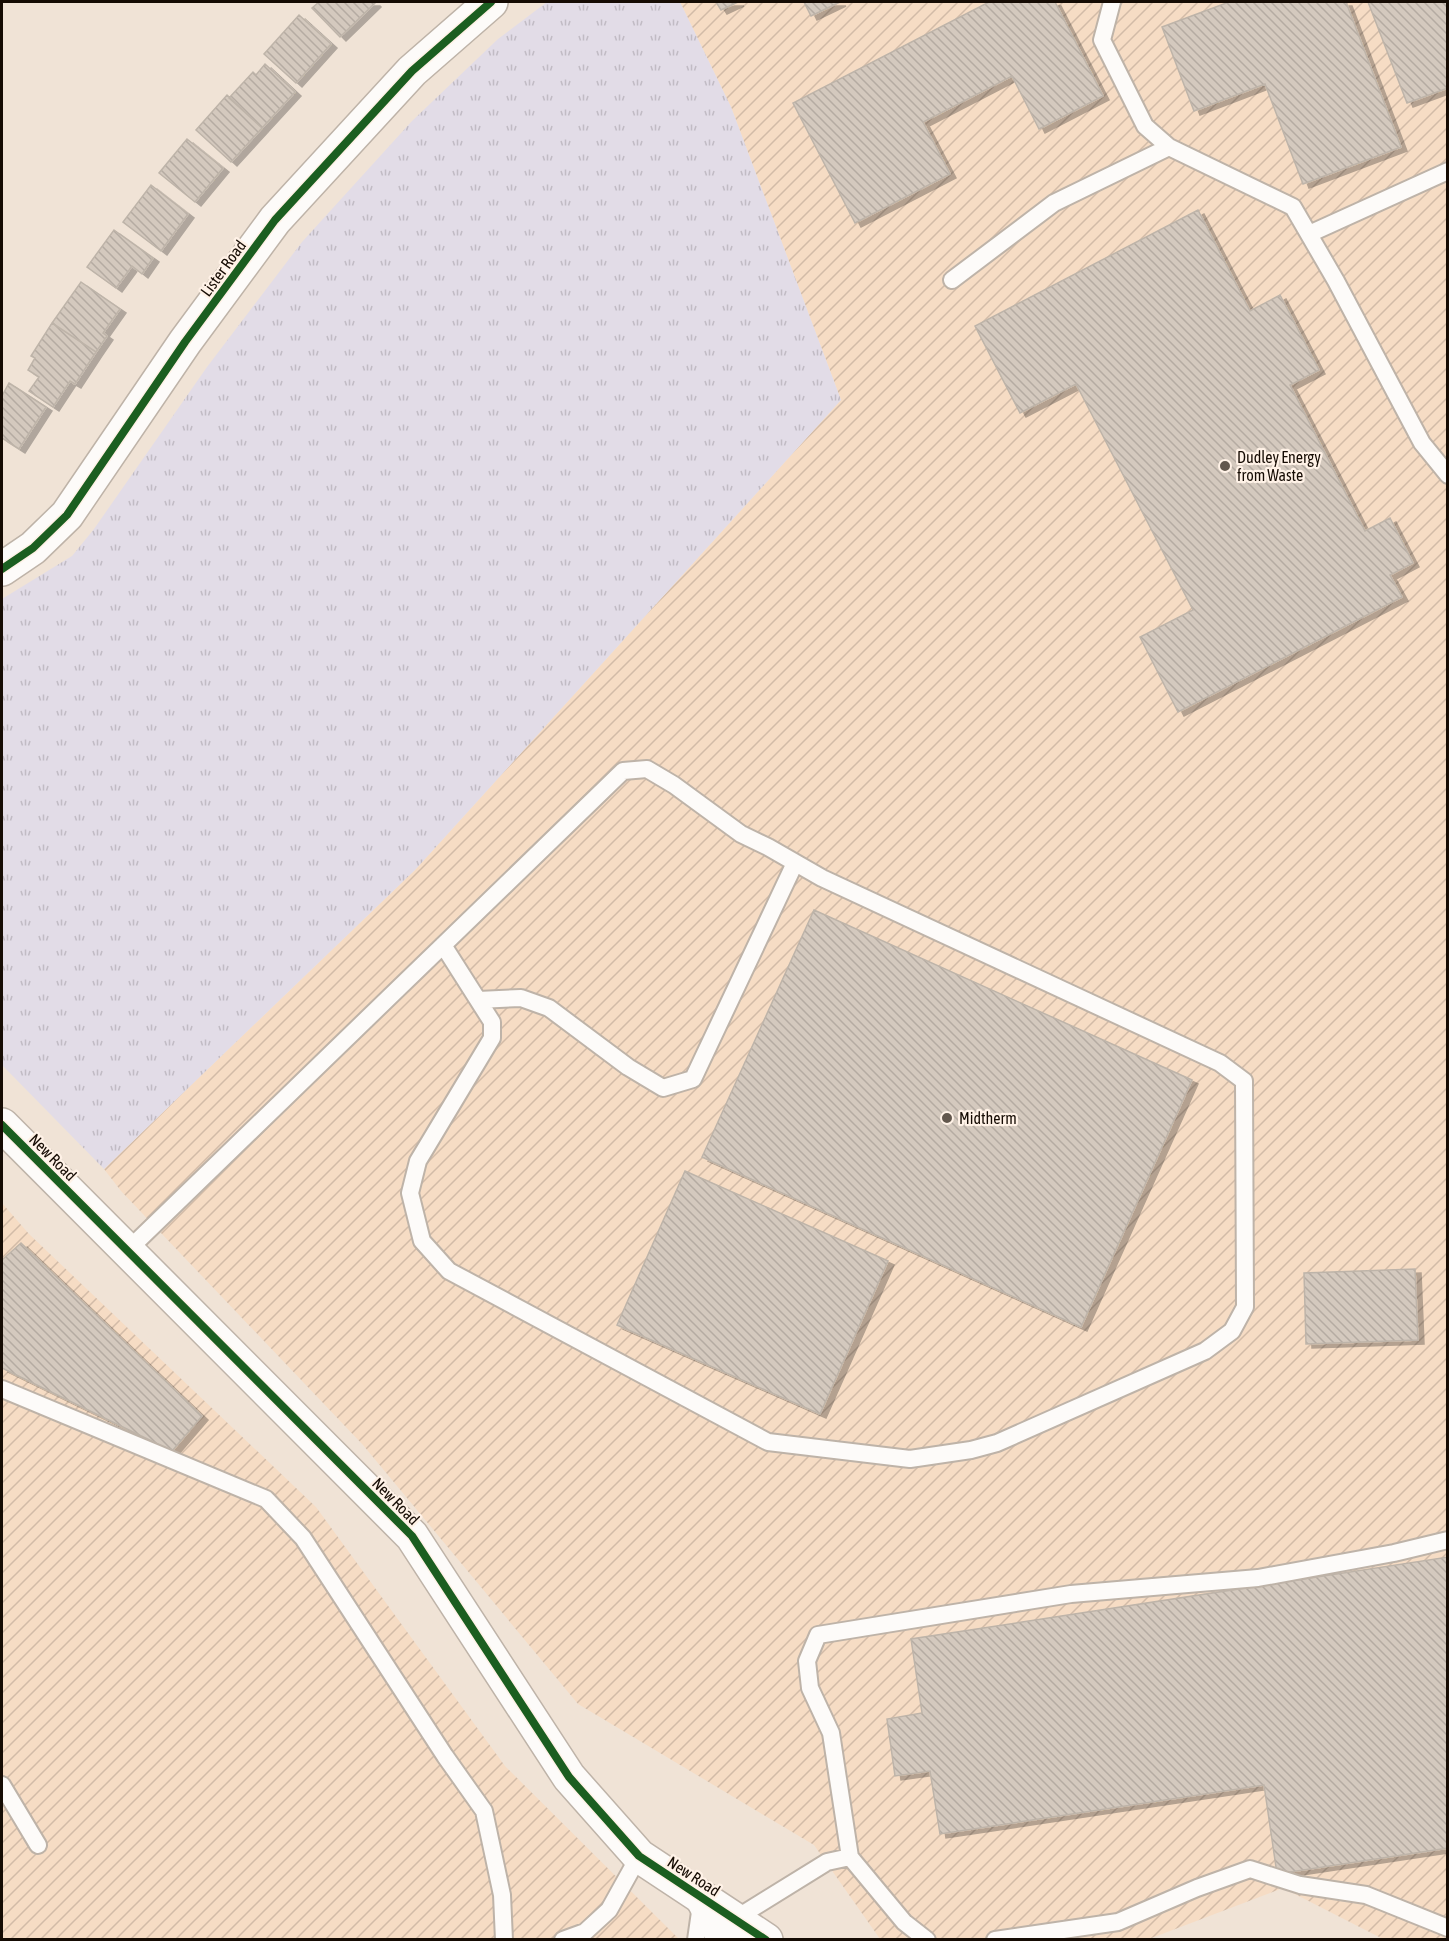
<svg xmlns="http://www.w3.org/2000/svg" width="1449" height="1941" viewBox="0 0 1449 1941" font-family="'Asap Condensed',sans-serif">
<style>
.industrial{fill:url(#industrial-furrows)}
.park{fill:url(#park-tufts)}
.building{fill:url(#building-back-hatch);stroke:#beb4a9;stroke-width:1.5;filter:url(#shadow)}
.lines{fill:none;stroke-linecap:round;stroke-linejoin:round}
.service-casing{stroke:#beb3a8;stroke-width:20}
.minor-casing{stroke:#beb3a8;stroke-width:36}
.tertiary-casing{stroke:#beb3a8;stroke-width:36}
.service{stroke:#fdfbf9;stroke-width:16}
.minor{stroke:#fdfbf9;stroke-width:33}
.tertiary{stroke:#fdfbf9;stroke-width:33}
.cycleway-casing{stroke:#fff2e7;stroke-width:11}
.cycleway{stroke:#1b5e20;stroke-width:8}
.poi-dot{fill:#62574d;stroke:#fff2e7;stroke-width:2}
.labels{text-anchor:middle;stroke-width:4.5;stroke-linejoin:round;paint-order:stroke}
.street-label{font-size:16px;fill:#150b03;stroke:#fff2e7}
.poi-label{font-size:16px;fill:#150b03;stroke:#fff2e7;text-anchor:start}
</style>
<defs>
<pattern id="industrial-furrows" width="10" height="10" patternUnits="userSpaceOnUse" patternTransform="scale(1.5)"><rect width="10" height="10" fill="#f6dcc4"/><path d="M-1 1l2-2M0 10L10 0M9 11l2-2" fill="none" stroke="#d2bba7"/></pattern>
<pattern id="park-tufts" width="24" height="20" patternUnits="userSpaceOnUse" patternTransform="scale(1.5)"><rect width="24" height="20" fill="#e2dce7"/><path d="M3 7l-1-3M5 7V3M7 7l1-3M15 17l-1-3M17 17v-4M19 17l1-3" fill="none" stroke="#c1bbc4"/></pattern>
<pattern id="building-back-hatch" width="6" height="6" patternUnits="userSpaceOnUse" patternTransform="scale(1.5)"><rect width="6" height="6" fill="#d4c9be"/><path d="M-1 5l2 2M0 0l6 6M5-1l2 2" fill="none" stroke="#b5aba2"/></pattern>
<filter id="shadow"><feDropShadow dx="6" dy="4" stdDeviation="0" flood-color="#0004"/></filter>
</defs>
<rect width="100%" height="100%" fill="#f0e3d6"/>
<path class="industrial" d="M680 2H1447V1939H1383L1283 1888 1149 1939H880L814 1845 578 1704 363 1445 121 1191 104 1169 415 870 841 400 731 107Z
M2 1203 29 1234 316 1507 505 1766 679 1939H2Z"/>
<path class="park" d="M547 2H680L731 107 841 400 415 870 104 1169 2 1065V599L72 556 94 529 207 367 302 242 412 121 498 39Z"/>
<path class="building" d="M319 2H374L375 3 340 37 312 8Z
M716 2H738L721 10Z
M804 2H840L811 16Z
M989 2H1055L1103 96 1039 129 1012 76 923 122 950 174 855 223 793 103Z
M1229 2H1346L1401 147 1303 184 1265 84 1194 111 1162 27Z
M1368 2H1448V88L1407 103Z
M299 15 331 44 296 83 264 54Z
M265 64 295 92 262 128 229 98 253 72 256 75Z
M227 95 262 128 231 162 196 130Z
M187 139 223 168 195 202 159 173Z
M151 185 188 214 161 251 123 222Z
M1198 210 1250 311 1280 295 1319 370 1290 385 1365 531 1390 518 1413 563 1390 575 1402 597 1178 712 1140 637 1193 610 1076 384 1020 413 975 326Z
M114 230 153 258 142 274 132 266 116 288 87 267Z
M81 282 120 309 103 333 107 336 96 352 52 323Z
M52 323 96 352 75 384 70 381 53 407 29 391 39 377 28 370 35 358 31 356Z
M9 383 46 407 19 449 2 438V396Z
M814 910 1192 1080 1081 1327 702 1157Z
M685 1171 888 1261 820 1414 617 1325Z
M21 1243 202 1416 172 1451 2 1368V1260Z
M1415 1269 1418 1340 1306 1344 1304 1273Z
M1448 1557V1848L1277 1874 1264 1785 940 1834 930 1771 895 1776 887 1719 922 1713 911 1639Z"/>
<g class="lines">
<defs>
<path id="service" d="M1112 2 1102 40 1145 126 1169 147 1293 207 1336 281 1422 443 1448 475
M1309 234 1448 171
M952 280 1054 203 1169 147
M478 1000 521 998 549 1008 628 1067 663 1088 693 1079 795 863
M127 1251 623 771 647 769 674 785 741 834 768 847 822 878 1220 1063 1244 1081 1245 1307 1232 1331 1205 1351 997 1443 971 1450 910 1459 768 1442 449 1271 422 1241 410 1193 418 1161 492 1038V1022L443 945
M2 1389 266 1499 303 1538 445 1756 484 1811 502 1895 504 1940
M2 1785 38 1845
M850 1857 831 1733 810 1688 807 1661 818 1635 1071 1594 1258 1578 1394 1553 1448 1540
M735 1919 827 1862 850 1857 904 1922 927 1940
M563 1940 585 1932 609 1910 639 1856
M696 1940 701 1905
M995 1940 1118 1922 1197 1888 1250 1869 1300 1885 1366 1895 1448 1928"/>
<path id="minor" d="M702 1898 725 1940"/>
<path id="tertiary" d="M2 569 33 548 67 515 185 342 275 220 412 71 491 2
M2 1125 412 1536 569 1777 639 1856 766 1940"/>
</defs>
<use href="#service" class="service-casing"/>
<use href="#minor" class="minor-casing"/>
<use href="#tertiary" class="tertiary-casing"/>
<use href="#service" class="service"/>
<use href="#minor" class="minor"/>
<use href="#tertiary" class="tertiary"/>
<defs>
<path id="cycleway" d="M2 569 33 548 67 515 185 342 275 220 412 71 491 2
M2 1125 412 1536 569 1777 639 1856 766 1940"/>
</defs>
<use href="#cycleway" class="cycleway-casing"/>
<use href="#cycleway" class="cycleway"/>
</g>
<g class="poi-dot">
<circle cx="1225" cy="466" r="6"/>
<circle cx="947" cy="1118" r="6"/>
</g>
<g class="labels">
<g class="street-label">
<text transform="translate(223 268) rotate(-54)" y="6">Lister Road</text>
<text transform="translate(53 1157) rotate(45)" y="6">New Road</text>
<text transform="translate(396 1501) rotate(45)" y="6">New Road</text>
<text transform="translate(694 1876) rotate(33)" y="6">New Road</text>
</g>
<g class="poi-label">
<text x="1237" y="463">Dudley Energy<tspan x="1237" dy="18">from Waste</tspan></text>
<text x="959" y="1124">Midtherm</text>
</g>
</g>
<rect width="1449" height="1941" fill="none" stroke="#150b03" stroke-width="6"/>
</svg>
